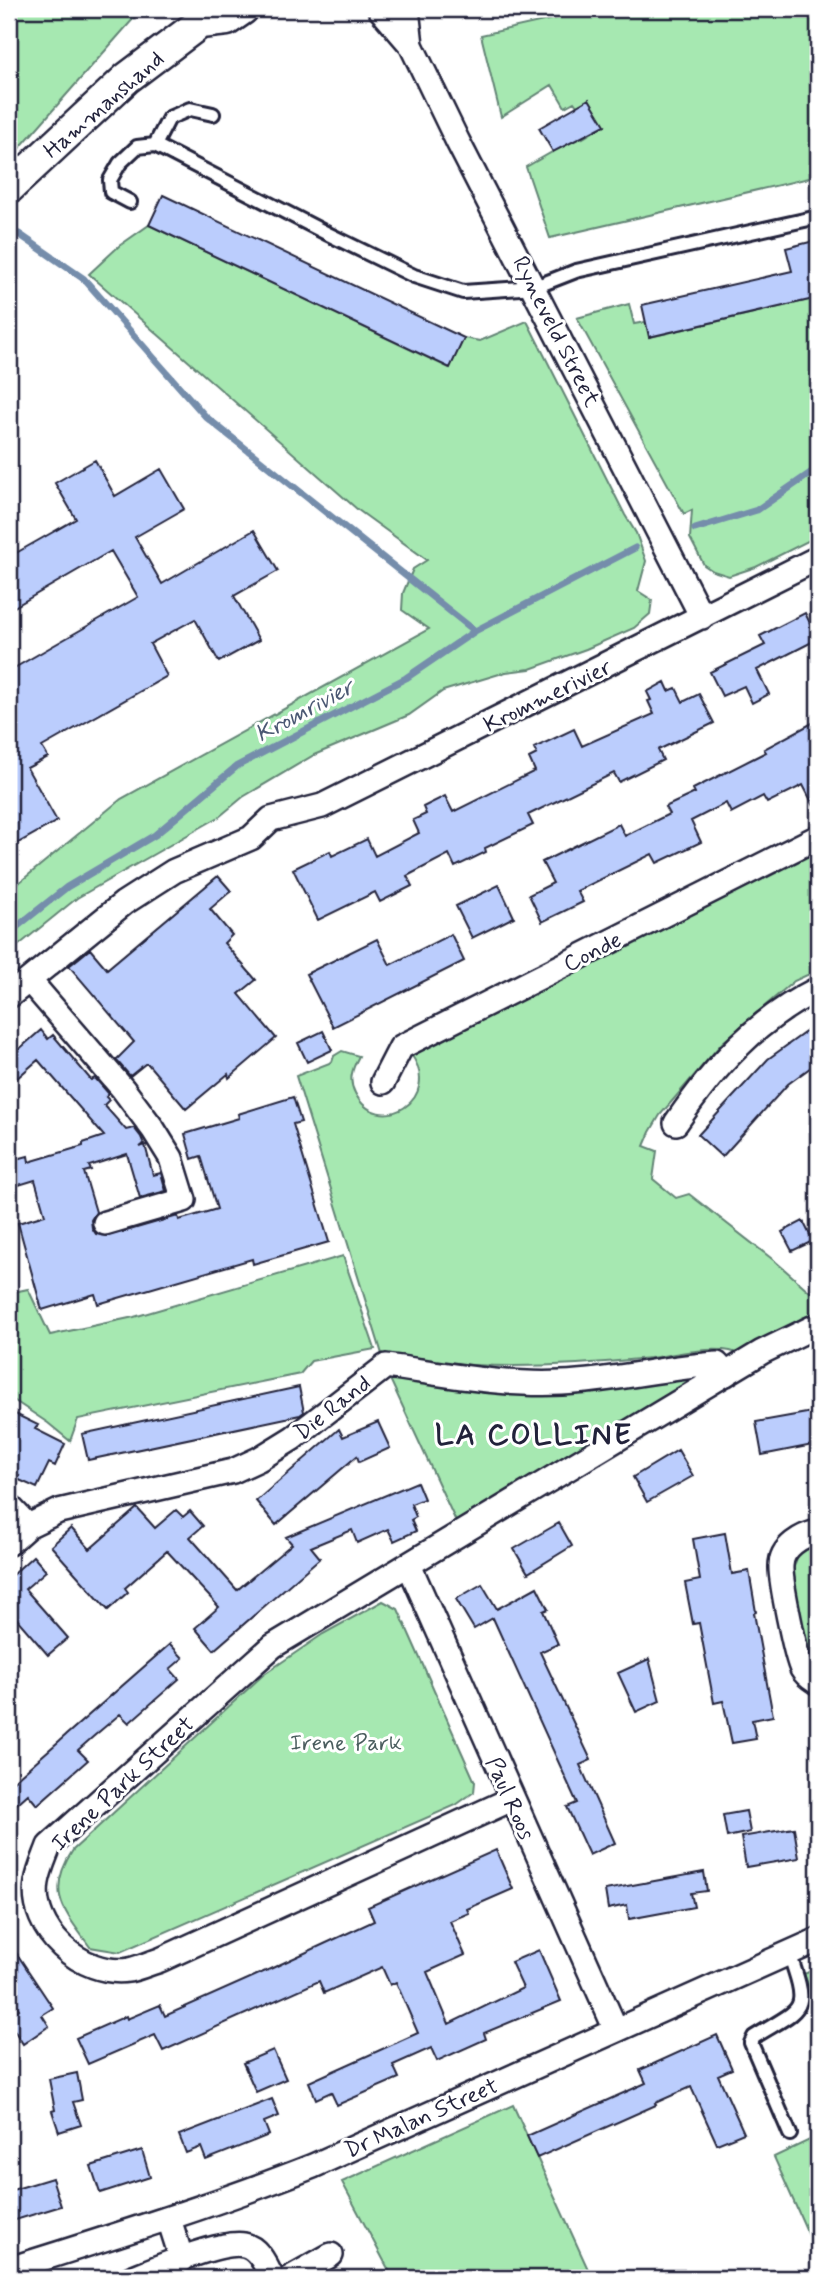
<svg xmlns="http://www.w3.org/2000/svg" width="827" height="2287" viewBox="0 0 827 2287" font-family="Mynerve,sans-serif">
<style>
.green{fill:#a6e8b1;stroke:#648576;stroke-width:2}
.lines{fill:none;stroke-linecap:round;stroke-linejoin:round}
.stream{stroke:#748dab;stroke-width:7}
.building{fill:#bbcdfd;stroke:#22223b;stroke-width:2}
.service-casing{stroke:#22223b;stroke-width:18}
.minor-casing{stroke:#22223b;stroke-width:28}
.tertiary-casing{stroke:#22223b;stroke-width:35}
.service{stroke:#fff;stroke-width:12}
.minor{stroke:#fff;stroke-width:23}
.tertiary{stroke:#fff;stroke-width:30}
.labels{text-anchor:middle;stroke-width:6;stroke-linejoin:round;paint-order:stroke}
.street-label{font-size:23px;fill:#22223b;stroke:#fff}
.park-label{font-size:23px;fill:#4a5d5e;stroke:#fff}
.water-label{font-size:24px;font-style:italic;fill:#4b5873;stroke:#fff}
.district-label{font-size:30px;font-weight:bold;letter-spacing:2px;fill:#22223b;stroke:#fff}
</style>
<rect width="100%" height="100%" fill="#fff"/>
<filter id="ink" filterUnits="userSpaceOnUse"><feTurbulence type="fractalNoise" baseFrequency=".0143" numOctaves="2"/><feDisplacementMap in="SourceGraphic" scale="14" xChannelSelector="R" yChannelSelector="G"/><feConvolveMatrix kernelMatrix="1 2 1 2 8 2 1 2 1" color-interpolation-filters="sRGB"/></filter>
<g filter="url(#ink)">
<path class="green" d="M9 9H142L16 152 9 130Z
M597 9H818V176L550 238 526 167 582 135 583 138 604 125 589 99 577 106 574 102 565 107 552 85 501 117 481 35Z
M149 225 449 368 464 338 480 341 527 321 625 515 636 533 646 561 638 591 652 600 650 614 634 628 586 649 530 669 506 672 443 691 409 715 314 755 243 797 219 817 77 898 9 953V891L121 799 429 629 402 610 403 593 413 569 427 560 358 510 89 274 119 246Z
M818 298V536L756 567 729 576 713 571 704 565 690 538 692 510 684 514 577 318 629 304 634 324 646 322 650 337Z
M818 849V970L794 981 722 1043 660 1115 650 1132 644 1146 657 1151 653 1179 676 1198 689 1194 776 1262 818 1299V1312L802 1318 740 1355C723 1343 672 1355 650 1358 592 1364 531 1368 473 1365 443 1363 412 1358 382 1354L296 1076 332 1062 334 1056 342 1051 359 1056C352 1069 348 1080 355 1093 378 1139 445 1099 410 1053Z
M343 1256 375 1349 311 1361 300 1374 78 1419 70 1441 48 1423 9 1397V1293L28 1289 50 1335 134 1317Z
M697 1375 698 1377 458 1526 389 1377Z
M818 1544V1672L809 1660 792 1572 797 1558 806 1546Z
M383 1601 398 1609 475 1782 474 1792 456 1805 120 1952 90 1947C64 1911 45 1892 73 1850L263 1675 323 1634Z
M818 1968V2009L804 1974Z
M513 2105 592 2278H393L342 2182Z
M818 2136V2256L774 2157Z"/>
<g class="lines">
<path class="stream" d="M19 234 84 279 206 417 475 631
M695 529 757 510 818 468
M9 933 67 887 155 835 237 766 406 678 475 631 635 548"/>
</g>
<path class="building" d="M589 99 605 125 553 152 539 128Z
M163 195 464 338 450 368 149 225Z
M818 240V298L649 337 642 305 792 271 786 248Z
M95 460 115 496 161 469 184 509 135 537 162 584 254 530 278 571 234 596 259 640 219 662 195 619 150 644 167 676 42 747 48 757 27 768 57 821 9 848V671L138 597 111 551 9 610V557L76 519 55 483Z
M805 613 818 639 757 670 769 694 752 703 744 686 722 696 710 672 765 645 760 636Z
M665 682 669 691 676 688 683 702 699 694 714 723 658 750 663 760 619 782 614 773 528 815 533 825 485 848 486 852 455 867 449 854 407 876 412 886 380 902 375 892 318 920 293 869 330 851 332 856 367 839 375 856 419 833 413 820 426 814 423 807 445 796 453 812 535 771 529 758 537 754 534 748 574 729 582 746 654 714 648 701 651 700 647 692Z
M818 720V814L803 785 767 803 763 796 731 813 726 803 691 821 701 842 657 863 652 854 577 891 583 902 542 922 529 895 553 883 542 862 619 824 625 836 669 814 665 807 695 793 693 789 766 752 764 749Z
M218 876 231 891 210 909 232 935 224 943 256 980 239 994 276 1038 229 1078 228 1074 186 1109 148 1064H145L130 1076 116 1060 134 1042 69 966 90 949 107 969Z
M499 885 514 917 472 938 456 906Z
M451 934 464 961 333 1027 306 974 377 939 390 965Z
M818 1023V1062L788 1084 722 1157 698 1135 768 1059Z
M41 1030 48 1039 53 1035 91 1080 95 1078 109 1094 106 1097 109 1100 104 1105 126 1130 134 1128 141 1137 144 1144 140 1147 145 1145 153 1175 161 1173 166 1191 140 1198 127 1154 89 1166 91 1170 84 1172 96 1212 91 1220 92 1228 96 1234 109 1236 178 1216 179 1220 217 1209 201 1156 192 1159 185 1134 239 1118 238 1114 293 1097 301 1122 293 1124 329 1242 253 1264 252 1259 98 1304 95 1294 42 1310 18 1223 45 1215 35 1180 9 1188V1161L28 1156 29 1162 83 1146V1143L104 1136 38 1060 9 1085V1058Z
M323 1031 332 1050 307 1062 298 1043Z
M803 1221 813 1241 792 1251 782 1232Z
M299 1387 304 1412 300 1415 88 1460 82 1434Z
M9 1411 38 1425 35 1429 65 1444 55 1466 49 1463 37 1488 17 1479 19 1476 9 1471Z
M818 1411V1444L762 1455 756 1422Z
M378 1422 390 1448 359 1462 357 1456 276 1525 256 1501 339 1429 343 1437Z
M678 1450 693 1476 647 1502 633 1477Z
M417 1482 424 1499 411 1504 416 1517 411 1520 416 1531 394 1541 388 1529 357 1543 352 1530 311 1547 320 1558 214 1650 195 1628 219 1607 167 1551 125 1588 128 1592 108 1610 51 1546 71 1528 90 1549 137 1508 155 1528 176 1510 183 1517 190 1511 203 1526 190 1537 237 1590 292 1544 286 1537Z
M559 1523 572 1546 528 1573 514 1549Z
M725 1533 732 1574 749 1571 756 1612 754 1613 773 1716 752 1720 756 1739 732 1743 723 1701 714 1703 699 1623 693 1624 685 1583 700 1580 693 1539Z
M33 1556 46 1571 25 1589 68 1638 48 1655 9 1610V1571L12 1575Z
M482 1584 497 1609 537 1587 548 1609 543 1611 558 1644 540 1652 591 1760 580 1765 615 1843 589 1855 567 1807 577 1803 493 1618 474 1629 456 1599Z
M170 1644 183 1658 170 1669 179 1679 129 1723 120 1714 94 1736 78 1750 88 1760 37 1805 28 1794 9 1811V1785Z
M649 1659 660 1701 636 1712 618 1673Z
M746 1811 750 1832 727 1837 723 1815Z
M794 1828 799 1858 746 1867 741 1837Z
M496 1850 513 1889 467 1909 469 1913 450 1921 465 1955 427 1972 449 2024 523 1988 511 1962 539 1950 561 2001 484 2033 486 2039 437 2061 431 2048 393 2065 399 2078 337 2105 331 2092 316 2099 309 2082 418 2033 396 1982 390 1985 382 1967 324 1993 319 1981 163 2051 155 2035 88 2064 76 2038 126 2016 127 2019 160 2005 165 2016 268 1970 374 1921 368 1907Z
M704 1872 707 1891 691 1893 694 1907 629 1919 627 1905 608 1909 605 1890Z
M9 1942 53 2008 42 2015 49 2026 23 2044 9 2022V2016L19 2009 9 1995Z
M717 2035 732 2069 718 2075 744 2133 717 2144 691 2087 655 2103 656 2105 537 2158 527 2136 646 2083 640 2070Z
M273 2050 286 2079 256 2092 243 2063Z
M77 2073 82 2100 73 2102 81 2125 59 2132 52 2111 55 2110 49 2079Z
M272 2099 279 2116 264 2122 269 2135 206 2160 201 2147 186 2153 179 2135Z
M142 2150 150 2177 100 2193 91 2166Z
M52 2178 61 2206 9 2222V2191Z"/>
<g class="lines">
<defs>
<path id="service" d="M155 145 169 118 190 109 213 114
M130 202 111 192 110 180 120 163 137 147 155 145 328 234 414 276 463 292 535 287 576 271 818 217
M789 1953C810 2013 804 2006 754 2037L751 2043 790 2134"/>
<path id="minor" d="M380 9 411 45 458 142 702 617
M407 9 411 45
M9 996 29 980
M383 1082 401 1047 818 837
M676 1123C715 1066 756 1020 818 989
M105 1223 184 1200 171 1158 153 1129 123 1089 29 980 124 903 174 871 251 838 271 819 322 806 818 558
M9 1506 28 1526
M818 1532C802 1535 781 1547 781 1566 780 1579 796 1658 802 1669 806 1676 812 1679 818 1683
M9 1543 28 1526 59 1511 233 1471 259 1459 293 1438 386 1366C444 1374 504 1386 562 1383 615 1381 665 1367 717 1364L726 1374
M409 1565 616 2030
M512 1799 160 1960C150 1963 139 1968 129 1970 82 1977 29 1930 37 1882 39 1870 45 1857 49 1846L273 1646 762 1352 818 1325
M169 2219 182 2260
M9 2266 13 2268C114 2236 214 2205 313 2166L818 1940
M131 2278C154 2269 222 2240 244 2245 259 2248 266 2266 272 2278
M290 2278 331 2255"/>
<path id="tertiary" d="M200 23 227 20 243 9
M9 188 127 78 200 23 206 9"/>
</defs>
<use href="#service" class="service-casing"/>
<use href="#minor" class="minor-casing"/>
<use href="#tertiary" class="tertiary-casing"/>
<use href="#service" class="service"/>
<use href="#minor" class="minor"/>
<use href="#tertiary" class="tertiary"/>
</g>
</g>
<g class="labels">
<g class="street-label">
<text transform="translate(103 104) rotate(-41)" y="8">Hammanshand</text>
<text transform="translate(557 331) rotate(63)" y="8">Ryneveld Street</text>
<text transform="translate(547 695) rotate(-26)" y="8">Krommerivier</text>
<text transform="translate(592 951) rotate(-27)" y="8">Conde</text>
<text transform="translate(332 1407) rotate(-38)" y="8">Die Rand</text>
<text transform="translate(122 1783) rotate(-43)" y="8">Irene Park Street</text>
<text transform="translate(511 1798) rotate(66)" y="8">Paul Roos</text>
<text transform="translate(421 2117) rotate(-24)" y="8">Dr Malan Street</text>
</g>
<g class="park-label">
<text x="346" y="1750">Irene Park</text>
</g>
<g class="water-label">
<text transform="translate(304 710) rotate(-28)" y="8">Kromrivier</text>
</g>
<g class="district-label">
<text x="534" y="1444">LA COLLINE</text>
</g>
</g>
<rect width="827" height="2287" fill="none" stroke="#fff" stroke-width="35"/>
<rect x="18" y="18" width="792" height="2252" fill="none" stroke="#22223b" stroke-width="2.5" filter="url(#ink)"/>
</svg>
